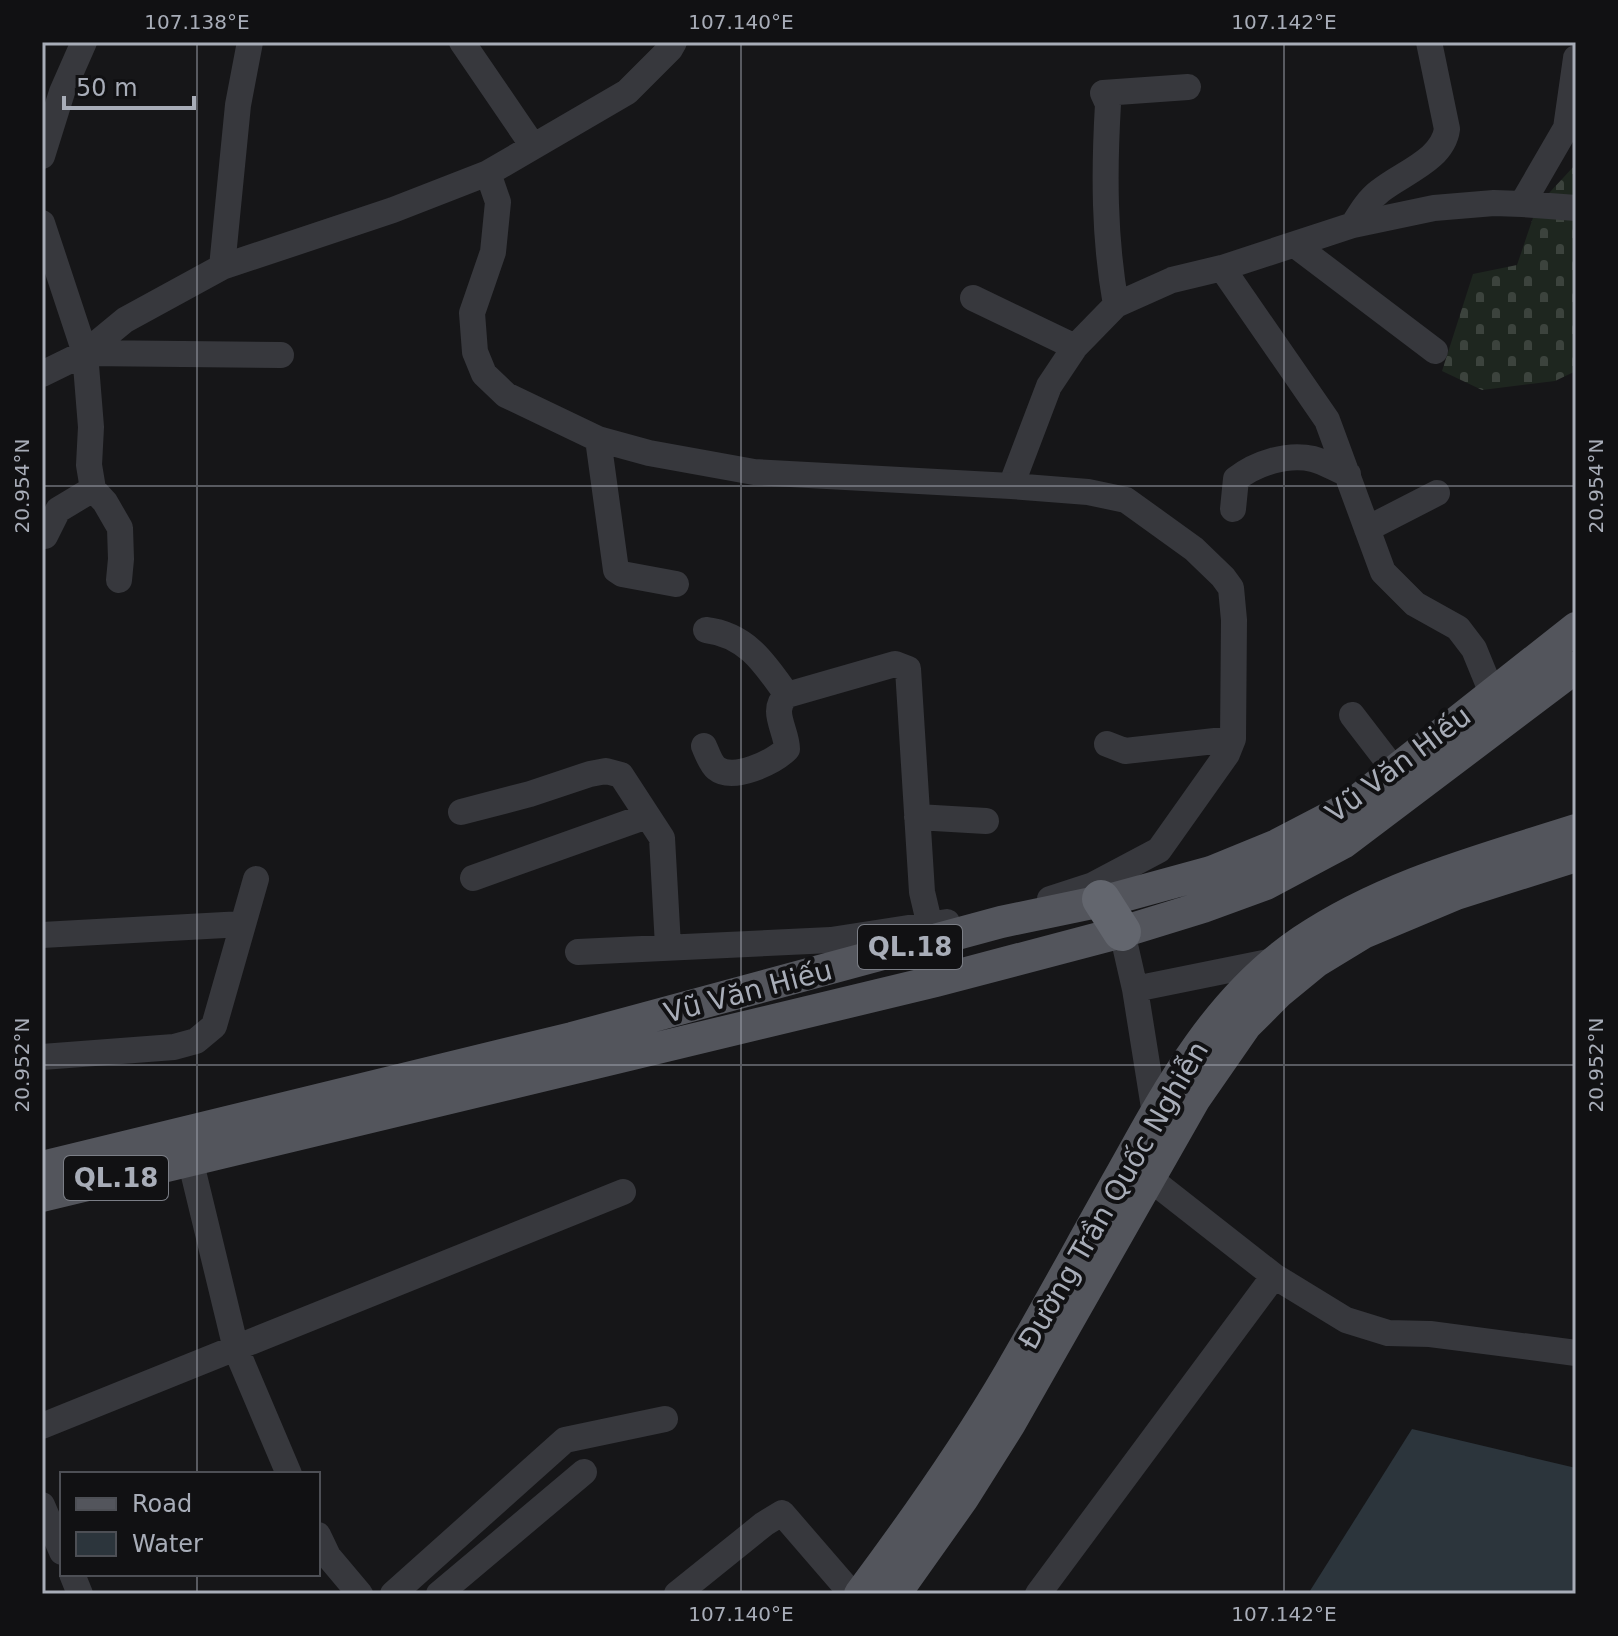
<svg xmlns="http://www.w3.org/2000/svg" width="1618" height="1636" viewBox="0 0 1618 1636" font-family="'DejaVu Sans',sans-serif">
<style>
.cemetery{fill:url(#cemetery-stones)}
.water{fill:#2c353c}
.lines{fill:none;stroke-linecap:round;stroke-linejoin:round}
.minor{stroke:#37383d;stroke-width:26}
.major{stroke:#53555c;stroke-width:32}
.highway{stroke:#63666e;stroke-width:38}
.ticks{fill:none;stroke:#a8adb8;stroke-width:2;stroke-opacity:0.45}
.labels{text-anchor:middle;stroke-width:8;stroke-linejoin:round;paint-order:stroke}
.shield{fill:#111113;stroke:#7b7e86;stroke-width:2}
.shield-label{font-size:26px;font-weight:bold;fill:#a8adb8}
.street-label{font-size:28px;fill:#a8adb8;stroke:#111113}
.neatline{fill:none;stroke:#a8adb8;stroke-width:3}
.ticks-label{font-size:20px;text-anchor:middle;fill:#a8adb8}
</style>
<defs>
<pattern id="cemetery-stones" width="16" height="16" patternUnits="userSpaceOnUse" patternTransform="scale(2)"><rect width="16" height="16" fill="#1e261f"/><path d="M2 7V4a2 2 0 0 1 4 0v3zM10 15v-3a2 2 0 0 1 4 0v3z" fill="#3c433d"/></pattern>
</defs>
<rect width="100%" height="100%" fill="#161618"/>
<path class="cemetery" d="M1576 164V371L1555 381 1482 390 1442 371 1473 274 1517 265 1537 206Z"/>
<path class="water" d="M1412 1429 1576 1468V1594H1308Z"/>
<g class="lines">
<path class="minor" d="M462 42 533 146
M42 156 62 92 84 42
M488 173 498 202 493 252 472 313 475 352 484 374 506 395 598 439 649 453 754 472 1011 486 1088 492 1126 500 1194 549 1223 577 1231 588 1234 620 1233 739 1227 754 1159 850 1093 885 1050 899
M1522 204 1576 208
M42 223 85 353 91 427 89 465 93 489 105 502 120 528 121 559 119 580
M1353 225C1361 212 1368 200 1380 191 1402 173 1443 160 1447 129L1429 42
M1295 245 1435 351
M222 267 238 105 250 42
M1222 268 1327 420 1383 572 1415 604 1458 628 1474 649 1492 693
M973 298 1075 347
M1116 305C1104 238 1104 172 1108 104L1103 93 1188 87
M85 353 281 355
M42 374 85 353 125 320 222 267 393 210 488 173 627 92 670 49 674 42
M598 439 616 570 622 574 676 584
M1011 486 1049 386 1075 347 1116 305 1172 280 1222 268 1353 225 1434 208 1494 203 1522 204 1566 128 1576 58
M1233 509 1236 479C1256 463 1288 453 1313 459 1325 462 1337 470 1348 474
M1367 529 1437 493
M45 536 58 510 93 489
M706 630C747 635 765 664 787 695
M1352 715 1395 771
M1107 744 1125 751 1233 739
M704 746C707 753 711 764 716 768 733 782 774 762 787 749 787 730 769 710 787 695L895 664 908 669 922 892 930 926
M461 812 530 794 590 774 606 771 621 775 662 838 668 946
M917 817 986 821
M473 878 647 816
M1122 932 1135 989 1155 1114
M42 935 243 924
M578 952 831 940 947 922
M1135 989 1278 960
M42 1057 174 1047 196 1041 214 1026 256 879
M190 1159 236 1349 289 1474
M1149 1178 1274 1276 1346 1320 1388 1333 1430 1334 1576 1353
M42 1426 623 1192
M42 1505 62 1552
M318 1535 328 1556 360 1594
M72 1574 80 1594
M393 1594 565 1440 665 1419
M439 1594 584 1472
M677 1594 764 1524 782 1513 852 1594
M1038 1594 1274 1276"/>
<path class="major" d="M42 1167 572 1038 1001 922 1116 898 1211 872 1277 845 1348 808 1576 628
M42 1196 936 981 1122 932 1203 907 1266 884 1343 843 1576 667
M860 1594C913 1523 964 1451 1009 1374 1048 1307 1084 1240 1122 1173 1170 1086 1218 998 1302 941 1385 885 1482 860 1576 830
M895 1594 963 1498 1009 1425 1194 1100 1246 1025 1278 993 1317 961 1363 933 1456 894 1576 856"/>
<path class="highway" d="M1101 899 1122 932"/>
</g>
<path class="ticks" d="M197 42V1474M741 42V1594M1284 42V1594M42 486H1576M42 1065H1576M197 1574V1594"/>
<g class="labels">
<g class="shield">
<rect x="858" y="925" width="104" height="44" rx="6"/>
<rect x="64" y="1156" width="104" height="44" rx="6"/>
</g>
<g class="shield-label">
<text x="910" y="956">QL.18</text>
<text x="116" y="1187">QL.18</text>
</g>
<g class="street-label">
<text transform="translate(1398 764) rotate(-37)" y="10">Vũ Văn Hiếu</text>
<text transform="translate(748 991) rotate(-15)" y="10">Vũ Văn Hiếu</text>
<text transform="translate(1113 1195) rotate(-60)" y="10">Đường Trần Quốc Nghiễn</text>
</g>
</g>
<rect width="1618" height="1636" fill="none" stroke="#111113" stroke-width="88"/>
<rect x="60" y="1472" width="260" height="104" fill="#111113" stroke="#4d4f55" stroke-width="2"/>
<rect x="76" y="1498" width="40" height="12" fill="#53555c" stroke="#4d4f55" stroke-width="2"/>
<text x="132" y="1512" font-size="24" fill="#a8adb8">Road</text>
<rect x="76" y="1532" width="40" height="24" fill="#2c353c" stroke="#4d4f55" stroke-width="2"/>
<text x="132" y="1552" font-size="24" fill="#a8adb8">Water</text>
<path d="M64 96v12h130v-12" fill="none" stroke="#a8adb8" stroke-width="4"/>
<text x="76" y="96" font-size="24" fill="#a8adb8" stroke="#111113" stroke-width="6" paint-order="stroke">50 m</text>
<rect x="44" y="44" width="1530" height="1548" class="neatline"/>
<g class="ticks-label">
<text x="197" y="29">107.138°E</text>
<text x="741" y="29">107.140°E</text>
<text x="1284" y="29">107.142°E</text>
<text transform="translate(22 486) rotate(-90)" y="7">20.954°N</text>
<text transform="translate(1596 486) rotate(-90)" y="7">20.954°N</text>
<text transform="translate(22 1065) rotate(-90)" y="7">20.952°N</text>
<text transform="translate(1596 1065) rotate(-90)" y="7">20.952°N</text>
<text x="741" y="1621">107.140°E</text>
<text x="1284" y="1621">107.142°E</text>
</g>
</svg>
